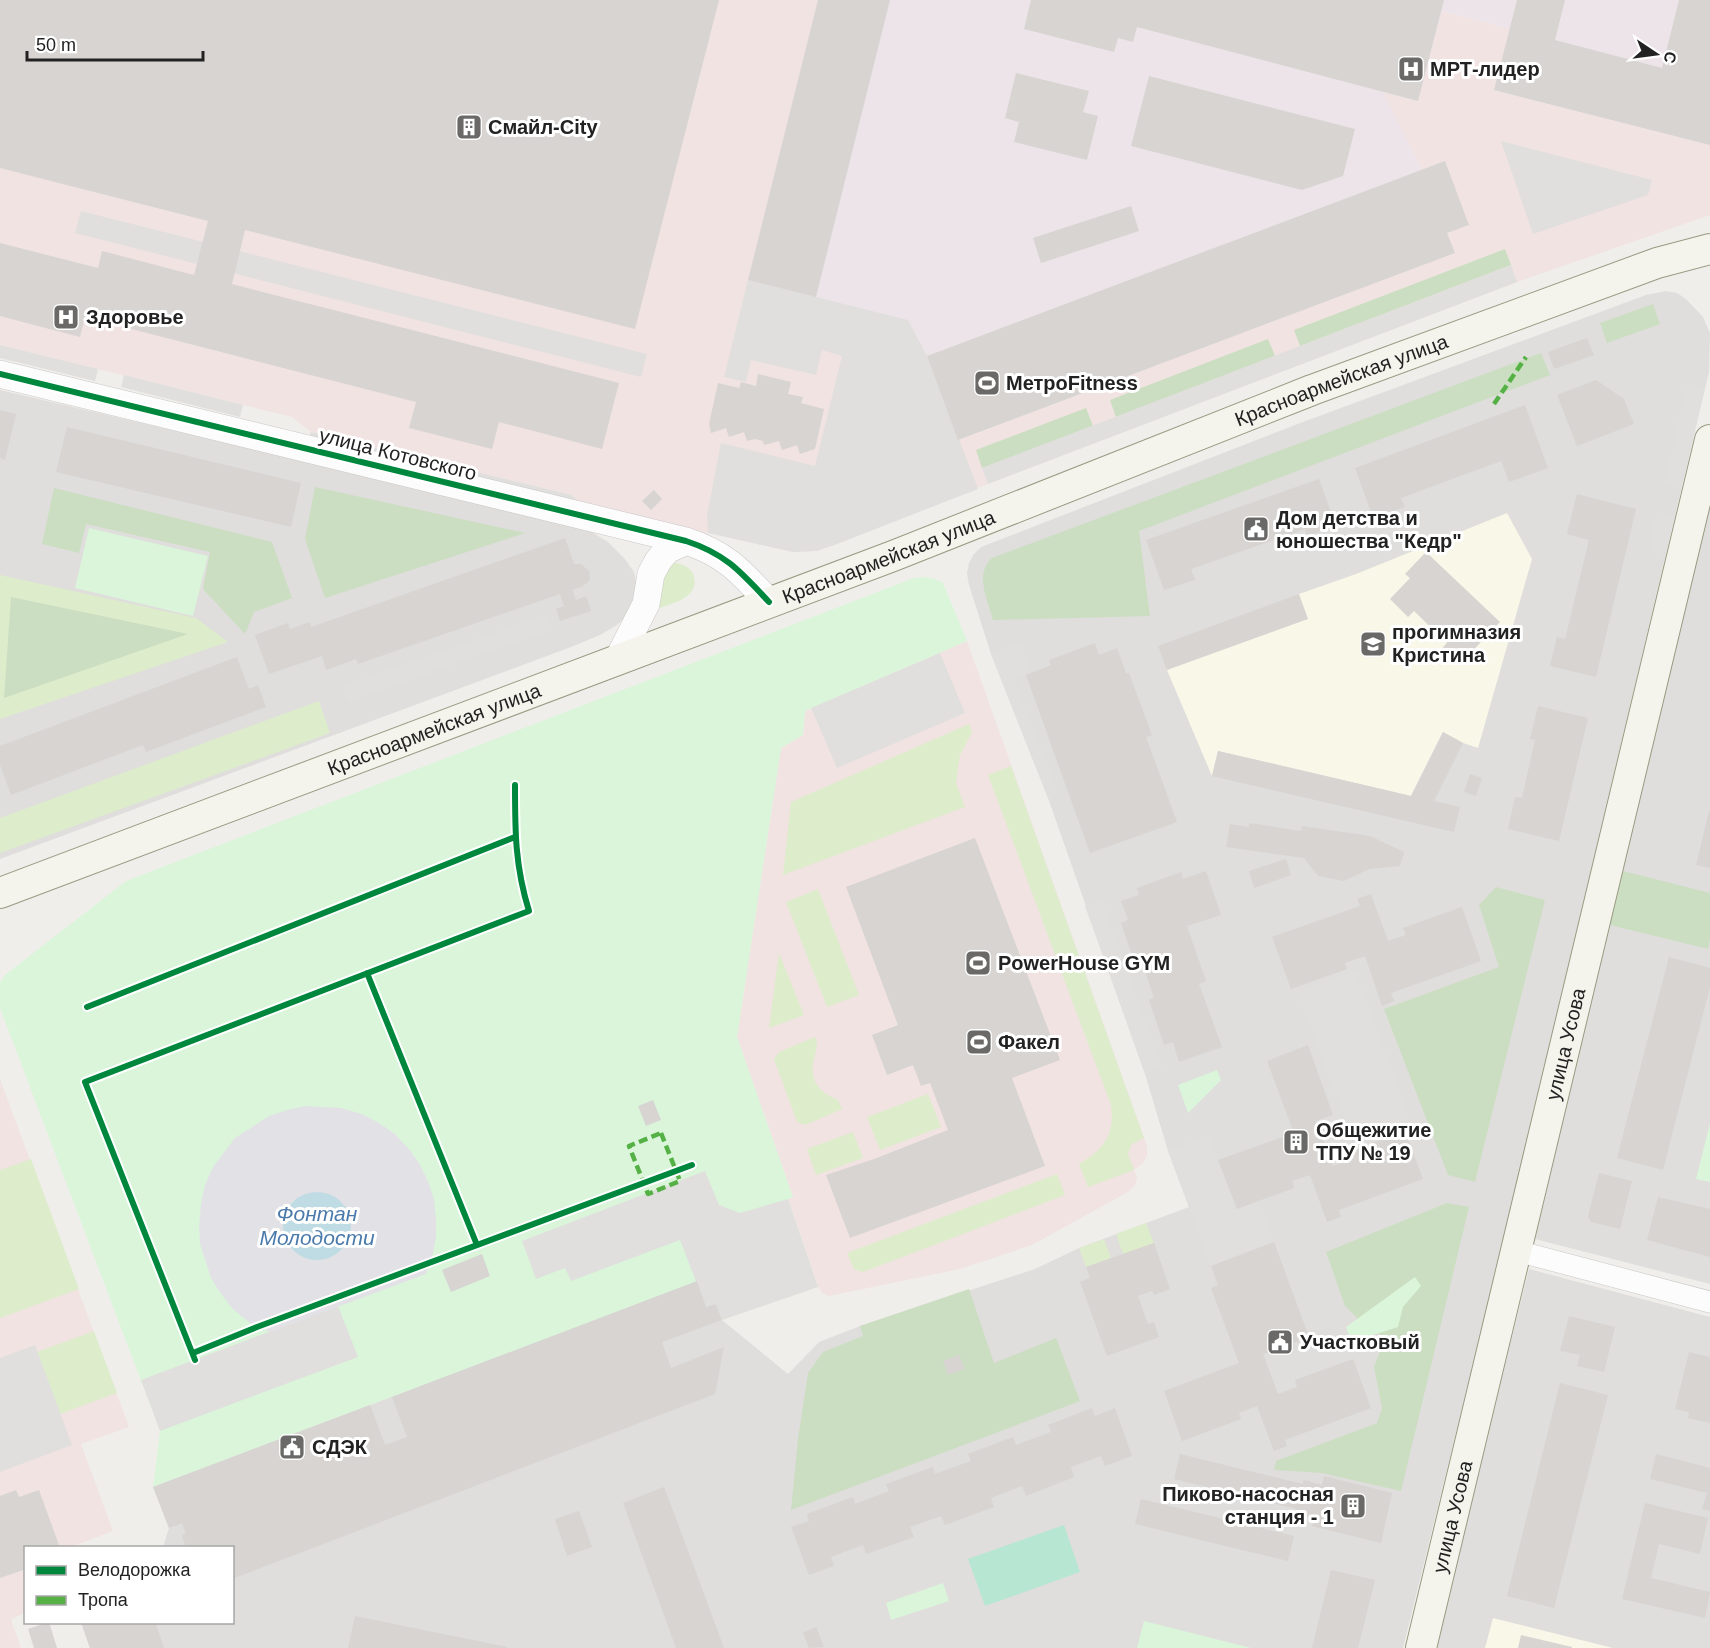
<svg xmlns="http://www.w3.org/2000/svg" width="1710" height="1648" viewBox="0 0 1710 1648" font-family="Helvetica,sans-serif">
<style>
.residential{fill:#dfdedc}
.commercial{fill:#f1e3e1}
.industrial{fill:#ede4e9}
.education{fill:#f8f7e8}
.grass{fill:#ddeccb}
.forest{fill:#cbdec1}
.park{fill:#daf5da}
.pitch{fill:#b7e6d2}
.parking{fill:#e0dfde}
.plaza{fill:#e2e1e5;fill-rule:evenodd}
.water{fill:#bfdbe3}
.building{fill:#d7d4d2}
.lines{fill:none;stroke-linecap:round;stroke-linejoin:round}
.minor-casing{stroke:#c9c8c7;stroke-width:22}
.tertiary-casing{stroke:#c9c8c7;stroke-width:28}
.secondary-casing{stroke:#999a82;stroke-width:32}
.minor{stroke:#fdfcfc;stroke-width:21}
.tertiary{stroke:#fdfcfc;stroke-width:27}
.secondary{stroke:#f4f4ed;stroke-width:30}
.quiet{stroke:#55b145;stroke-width:4.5;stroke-dasharray:9 4.5;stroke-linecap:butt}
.cycleway-casing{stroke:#fff;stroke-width:10}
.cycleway{stroke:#00873e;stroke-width:6}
.labels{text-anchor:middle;stroke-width:6;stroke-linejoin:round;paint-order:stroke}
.poi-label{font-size:20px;font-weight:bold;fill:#222;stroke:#fff;text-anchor:start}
.street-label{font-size:20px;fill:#222;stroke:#fff}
.water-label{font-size:21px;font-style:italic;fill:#4a7aab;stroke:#fff}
</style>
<rect width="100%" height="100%" fill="#f0eeeb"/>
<path class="residential" d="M1666 291 1677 293 1686 299 1703 317 1710 333 1709 372 1503 1242 1403 1648H90L81 1623 232 1622V1548L163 1547 169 1528 153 1487 697 1281 716 1304 722 1320 788 1374 819 1342 860 1326 1035 1269 1079 1248 1189 1207 1168 1151 1145 1074 1048 798 991 654 969 585 967 573 969 563 974 554 981 547 1303 422 1646 295Z
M0 390 570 523 590 531 608 542 624 558 634 572 637 586 629 614 617 625 600 635 571 647 0 859Z
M1710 502V1284L1535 1239Z
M1529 1269 1710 1317V1648H1434Z"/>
<path class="commercial" d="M0 0H818L908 320 927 356 958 440 1454 253 1447 233 1468 225 1422 170 1382 92 1418 101 1441 11 1510 29 1494 90 1710 145V215L1517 282 988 484 837 544 817 551 793 552 708 533 650 523 582 507 572 495 311 432 292 417 0 345Z
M967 641 1147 1146V1155L1143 1163 1134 1170 1137 1178 1135 1186 1128 1192 1032 1245 960 1269 829 1296 822 1293 818 1287 788 1199 793 1197 737 1037 781 748 803 735 805 711Z
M0 1079 129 1427 81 1444 113 1531 74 1546 73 1547 26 1548 25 1612 11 1620 21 1648H0Z"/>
<path class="industrial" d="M818 0H1710V145L1494 90 1510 29 1442 11 1418 101 1383 92 1422 170 927 356 908 320 748 280Z"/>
<path class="education" d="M1507 513 1532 559 1478 748 1463 743 1443 732 1411 796 1218 751 1212 776 1167 670 1299 594 1356 574Z
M1493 1618 1613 1648H1485Z"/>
<path class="grass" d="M676 563C685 565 692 568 694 577 700 599 667 605 653 610 656 593 655 567 676 563Z
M0 575 196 618 228 642 0 719Z
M319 701 330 733 0 853V818Z
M969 724 972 732 960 755 956 783 965 807 783 875 791 802Z
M1011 766 1144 1138 1132 1144 1128 1154 1134 1170 1088 1187 1079 1164C1104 1149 1115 1135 1111 1105L988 775Z
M818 889 859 995 827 1007 786 902Z
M779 953 804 1015 769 1028Z
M815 1037C818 1045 817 1047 815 1055 808 1079 817 1091 838 1100L842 1109 805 1125 797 1122 774 1059 779 1052Z
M928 1094 941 1127 880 1150 867 1117Z
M853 1132 863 1158 816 1175 807 1149Z
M31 1159 79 1289 0 1318V1170Z
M1057 1174 1065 1195 863 1272 854 1269 847 1253Z
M1146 1223 1154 1243 1123 1254 1116 1234Z
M1104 1239 1111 1258 1086 1267 1079 1248Z
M94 1331 117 1393 60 1414 37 1352Z"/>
<path class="forest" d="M1505 249 1511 265 1300 346 1294 330Z
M1653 304 1660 324 1607 343 1600 323Z
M1268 339 1275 356 1116 417 1110 400Z
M1541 353 1550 375 1139 531 1150 616 993 620C988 600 974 574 992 558Z
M1086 408 1093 426 982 468 976 450Z
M315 487 525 533 325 598 305 539Z
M54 488 272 542 292 598 254 612 245 634 203 589 210 552 86 524 79 553 42 544Z
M11 597 188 634 4 698Z
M1623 871 1710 893V939L1708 949 1610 925Z
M1496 887 1545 900 1475 1182 1448 1175 1384 1009 1499 967 1479 905Z
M1447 1203 1469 1207 1401 1491 1322 1473 1274 1470 1276 1461 1377 1423 1382 1408 1374 1367 1381 1349 1379 1333 1362 1323 1345 1306 1326 1252Z
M969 1289 994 1363 1056 1338 1080 1401 791 1510 798 1439 808 1373 823 1352 863 1336 860 1326Z"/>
<path class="park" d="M89 528 208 556 193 616 75 588Z
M925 577 935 579 943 583 967 641 805 711 803 735 781 748 737 1037 793 1197 788 1199 818 1287 722 1320 716 1304 706 1307 696 1282 153 1487 160 1431 0 1008V983L5 975 126 881 914 578Z
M1217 1070 1221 1080 1188 1113 1178 1085Z
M1710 1123V1182L1696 1179Z
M1415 1277 1421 1286 1403 1307 1398 1327 1351 1342 1346 1327Z
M943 1583 949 1601 891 1620 886 1603Z
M1144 1621 1251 1648H1137Z"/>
<path class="pitch" d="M1064 1525 1080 1572 985 1606 968 1559Z"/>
<path class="parking" d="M1501 141 1652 180 1648 195 1533 234Z
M81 211 647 354 641 377 75 233Z
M1511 265 1517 282 988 484 982 468Z
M748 280 908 320 927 356 978 489 837 544 817 551 793 552 708 533 707 515 721 443 815 466 842 356 822 350 816 375 751 360 746 382 724 377Z
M0 345 98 369 95 381 0 358Z
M124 375 243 405 240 417 121 387Z
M1688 382 1705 386 1681 489 1664 485Z
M311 432 572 495 582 507 308 441Z
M1657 512 1675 516 1665 554 1649 550Z
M547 614 553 629 349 702 343 686Z
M1020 642 1031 671 1013 679 1059 794 1048 798 991 654Z
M940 653 965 713 837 768 811 708Z
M1102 900 1162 1068 1145 1074 1085 906Z
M1355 971 1410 1119 1353 1140 1298 992Z
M1209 1135 1236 1209 1259 1201 1274 1242 1211 1266 1168 1151Z
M705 1171 719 1205 740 1213 788 1199 818 1287 722 1320 716 1304 706 1307 680 1240 571 1281 565 1268 536 1279 522 1241Z
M338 1306 358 1357 160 1431 141 1380Z
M35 1345 72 1445 0 1472V1358Z"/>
<path class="plaza" d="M305 1106 341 1108 362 1114 379 1123 395 1134 408 1148 419 1163 428 1181 434 1199 436 1218V1237L433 1253 426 1274 270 1332 250 1323 233 1309 221 1294 211 1278 200 1244 199 1227 201 1203 205 1185 213 1167 235 1138 269 1116 287 1110ZM300 1197 346 1244 338 1253 328 1258 284 1236 283 1224 285 1213 291 1204Z"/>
<path class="water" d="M283 1226a34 34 0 1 1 68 0a34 34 0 1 1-68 0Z"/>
<path class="building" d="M0 0H719L635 329 245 230 232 284 619 383 602 449 499 422 492 449 409 428 416 402 85 317 80 337 0 316V243L98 268 102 251 194 275 208 221 0 168Z
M818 0H890L816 297 748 280Z
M1031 0H1444L1418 101 1137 27 1133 42 1118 38 1114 52 1024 29Z
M1517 0H1565L1555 40 1662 68 1679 0H1710V145L1494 90Z
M1016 73 1089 91 1083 112 1098 116 1087 160 1014 142 1019 122 1005 118Z
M1149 76 1355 129 1343 176 1302 190 1131 146Z
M1445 161 1469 225 1447 233 1455 253 958 440 927 356Z
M1131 206 1139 231 1041 263 1033 238Z
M1587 338 1594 355 1554 369 1548 352Z
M758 374 791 382 788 394 803 397 801 403 824 409 815 449 800 454 797 445 782 450 779 441 764 445 763 441 755 439 747 441 744 432 729 437 726 428 711 433 709 424 718 383 739 388 741 382 756 386Z
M1596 380 1624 399 1634 424 1577 446 1557 395Z
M1525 405 1548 468 1509 482 1501 461 1401 498 1405 507 1373 518 1355 468Z
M0 410 16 414 5 460 0 458Z
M67 427 301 483 291 527 56 472Z
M1319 479 1336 526 1307 536 1305 529 1191 569 1195 580 1164 590 1146 540Z
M654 490 662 499 651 510 642 501Z
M1577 494 1636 509 1596 677 1550 666 1557 637 1565 639 1589 540 1567 534Z
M565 538 574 564H581L589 571 590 579 588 582 581 587 572 590 576 600 586 596 591 611 560 621 556 609 564 606 560 594 358 664 356 659 326 670 322 656 269 674 255 635 288 623 290 629 310 622 311 627Z
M1426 552 1500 622 1460 664 1443 647 1447 643 1414 611 1408 617 1390 599 1410 578 1405 574Z
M1299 594 1308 619 1167 670 1158 646Z
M1095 643 1099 655 1117 648 1126 673H1129L1152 735 1146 737 1177 822 1090 853 1026 675 1051 665 1049 660Z
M237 657 249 689 258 685 266 707 146 752 143 745 11 795 0 765V746Z
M1538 706 1588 718 1559 841 1508 829 1515 797 1522 798 1535 740 1530 739Z
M1443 732 1463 743 1434 801 1460 807 1454 832 1212 776 1218 751 1411 796Z
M1470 774 1482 778 1476 796 1464 792Z
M1709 811H1710V868L1696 865Z
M1249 823 1301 831 1302 826 1370 836 1404 852 1400 866 1369 869 1344 881 1318 876 1304 858 1226 847 1230 824 1249 827Z
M975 838 1060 1060 1012 1078 1045 1166 850 1238 826 1175 874 1159 948 1130 930 1083 921 1086 913 1065 887 1075 872 1035 898 1025 846 887Z
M1286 859 1291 875 1254 888 1249 871Z
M1206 871 1221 915 1187 926 1206 981 1199 984 1222 1047 1179 1062 1173 1042 1164 1045 1149 1000 1154 998 1144 968 1137 970 1121 923 1128 920 1121 901 1139 895 1137 888 1181 872 1183 879Z
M1371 894 1388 941 1406 935 1403 928 1462 907 1481 961 1391 993 1394 1001 1382 1006 1365 956 1345 963 1347 969 1291 989 1272 937 1360 906 1357 899Z
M1669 957 1710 968V987L1663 1170 1617 1158Z
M1308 1045 1333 1115 1316 1121 1333 1166 1354 1158 1352 1151 1405 1131 1423 1179 1339 1210 1341 1217 1327 1222 1310 1175 1292 1181 1294 1188 1237 1209 1218 1160 1294 1133 1267 1061Z
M653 1100 661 1120 646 1126 638 1106Z
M1599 1173 1632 1181 1620 1229 1591 1222 1588 1216Z
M1658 1197 1710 1209V1257L1647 1240Z
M1274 1242 1309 1337 1263 1354 1278 1394 1297 1387 1295 1380 1353 1359 1371 1408 1285 1440 1287 1446 1274 1451 1257 1406 1239 1413 1241 1419 1182 1441 1164 1391 1239 1363 1211 1288 1218 1285 1211 1266Z
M1154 1243 1170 1289 1154 1295 1152 1291 1138 1296 1148 1324 1154 1322 1159 1337 1107 1356 1080 1282 1090 1278 1086 1267Z
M482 1254 490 1276 451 1292 442 1270Z
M697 1281 706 1307 716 1304 722 1320 662 1342 671 1368 724 1347 715 1394 232 1579V1548H186L182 1535 186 1533 182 1523 169 1528 153 1487 370 1405 385 1445 407 1437 392 1397Z
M1569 1316 1615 1327 1604 1372 1577 1366 1580 1355 1560 1351Z
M1689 1352 1710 1357V1423L1688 1418 1689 1412 1675 1409Z
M959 1355 965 1369 948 1375 943 1361Z
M1560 1383 1608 1395 1554 1608 1507 1596Z
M1092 1408 1095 1416 1115 1408 1132 1456 1105 1466 1101 1456 1071 1467 1074 1477 1026 1496 1022 1486 991 1498 994 1507 945 1525 941 1516 910 1527 914 1537 866 1554 863 1545 831 1557 834 1566 809 1575 791 1527 809 1521 807 1514 853 1497 855 1504 889 1491 886 1484 933 1467 935 1474 971 1461 968 1454 1013 1437 1016 1445 1051 1432 1048 1425Z
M1180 1454 1303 1484 1304 1480 1322 1485 1324 1476 1392 1493 1381 1543 1312 1526 1315 1518 1296 1514 1297 1509 1174 1479Z
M1656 1454 1710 1468V1511L1702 1509 1707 1493 1650 1479Z
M664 1487 674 1513 724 1648H676L623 1503Z
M16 1490 19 1497 39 1490 60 1548H26V1569L0 1578V1496Z
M1141 1499 1294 1536 1288 1561 1135 1524Z
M1645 1503 1708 1518 1700 1554 1659 1544 1651 1578 1710 1592 1705 1618 1622 1599Z
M579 1511 592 1547 567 1556 555 1519Z
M1331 1570 1375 1580 1358 1648H1312Z
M355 1616 507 1647V1648H348Z
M49 1622 57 1648H34L28 1629Z
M81 1622H155L164 1648H90Z
M816 1627 824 1647 809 1648 803 1633Z
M1521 1635 1572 1647V1648H1518Z"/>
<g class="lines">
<defs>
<path id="minor" d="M1517 1251 1710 1302"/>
<path id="tertiary" d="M0 374 686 541C726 554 741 572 769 602
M617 661 646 604 651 574 658 561 667 550 686 541"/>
<g id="secondary">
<path id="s1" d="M0 893 893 556 1312 390 1657 263 1710 249"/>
<path id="s2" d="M1421 1648 1710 440"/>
</g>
</defs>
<use href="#minor" class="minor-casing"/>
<use href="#tertiary" class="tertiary-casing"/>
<use href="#secondary" class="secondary-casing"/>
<use href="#minor" class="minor"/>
<use href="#tertiary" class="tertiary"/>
<use href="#secondary" class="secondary"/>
<path class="quiet" d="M1494 404 1526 357
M661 1133 680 1181 648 1194 629 1146Z"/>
<defs>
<path id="cycleway" d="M0 374 686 541C726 554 741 572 769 602
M367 973 477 1245
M87 1007 515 837
M193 1353 257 1327 692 1165
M195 1360 85 1082 529 911C515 866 515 831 515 785"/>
</defs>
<use href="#cycleway" class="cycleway-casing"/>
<use href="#cycleway" class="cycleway"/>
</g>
<defs>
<symbol id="hospital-square" viewBox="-11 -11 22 22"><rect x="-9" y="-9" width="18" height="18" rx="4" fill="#6a6968" stroke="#fff"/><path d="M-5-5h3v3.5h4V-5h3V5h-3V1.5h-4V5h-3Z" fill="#fff"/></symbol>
<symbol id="building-square" viewBox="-11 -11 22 22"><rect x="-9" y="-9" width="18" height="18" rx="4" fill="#6a6968" stroke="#fff"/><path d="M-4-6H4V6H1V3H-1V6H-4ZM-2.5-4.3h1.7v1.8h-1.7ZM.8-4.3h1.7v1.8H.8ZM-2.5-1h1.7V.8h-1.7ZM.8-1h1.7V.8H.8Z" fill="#fff"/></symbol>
<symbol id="stadium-square" viewBox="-11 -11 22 22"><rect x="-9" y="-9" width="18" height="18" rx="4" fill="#6a6968" stroke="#fff"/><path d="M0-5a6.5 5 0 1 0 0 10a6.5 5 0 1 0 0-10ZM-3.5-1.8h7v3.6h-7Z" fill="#fff"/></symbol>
<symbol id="civic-square" viewBox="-11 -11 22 22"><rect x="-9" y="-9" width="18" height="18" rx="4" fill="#6a6968" stroke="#fff"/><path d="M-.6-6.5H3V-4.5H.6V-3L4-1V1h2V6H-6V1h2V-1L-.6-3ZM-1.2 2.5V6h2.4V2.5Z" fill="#fff"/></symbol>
<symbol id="school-square" viewBox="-11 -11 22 22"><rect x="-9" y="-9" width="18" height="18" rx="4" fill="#6a6968" stroke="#fff"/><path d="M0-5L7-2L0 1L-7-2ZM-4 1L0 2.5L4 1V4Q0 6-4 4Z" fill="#fff"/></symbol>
</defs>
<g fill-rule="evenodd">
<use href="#hospital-square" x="1396" y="54" width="30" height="30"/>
<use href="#building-square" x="454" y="112" width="30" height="30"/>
<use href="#hospital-square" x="51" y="302" width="30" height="30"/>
<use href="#stadium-square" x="972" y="368" width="30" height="30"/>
<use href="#civic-square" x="1241" y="514" width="30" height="30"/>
<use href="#school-square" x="1358" y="629" width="30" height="30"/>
<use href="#stadium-square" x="963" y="948" width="30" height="30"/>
<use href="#stadium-square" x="964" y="1027" width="30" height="30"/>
<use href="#building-square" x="1281" y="1127" width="30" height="30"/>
<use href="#civic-square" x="1265" y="1327" width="30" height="30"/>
<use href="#civic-square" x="277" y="1432" width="30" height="30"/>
<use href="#building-square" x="1338" y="1491" width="30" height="30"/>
</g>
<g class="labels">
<g class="poi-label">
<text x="1430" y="76">МРТ-лидер</text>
<text x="488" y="134">Смайл-City</text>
<text x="86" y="324">Здоровье</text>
<text x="1006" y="390">МетроFitness</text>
<text x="1276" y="525">Дом детства и<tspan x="1276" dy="23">юношества "Кедр"</tspan></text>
<text x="1392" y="639">прогимназия<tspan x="1392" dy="23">Кристина</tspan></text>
<text x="998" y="970">PowerHouse GYM</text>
<text x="998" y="1049">Факел</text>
<text x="1316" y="1137">Общежитие<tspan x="1316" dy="23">ТПУ № 19</tspan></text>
<text x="1300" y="1349">Участковый</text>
<text x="312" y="1454">СДЭК</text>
<text x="1334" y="1501" text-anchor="end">Пиково-насосная<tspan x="1334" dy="23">станция - 1</tspan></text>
</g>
<g class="street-label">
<text dy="7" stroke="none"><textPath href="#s1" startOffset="1436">Красноармейская улица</textPath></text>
<text transform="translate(398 454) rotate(14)" y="7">улица Котовского</text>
<text dy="7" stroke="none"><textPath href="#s1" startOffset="950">Красноармейская улица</textPath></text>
<text dy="7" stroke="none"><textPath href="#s1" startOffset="464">Красноармейская улица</textPath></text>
<text dy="7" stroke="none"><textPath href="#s2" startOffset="621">улица Усова</textPath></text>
<text dy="7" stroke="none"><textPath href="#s2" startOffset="135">улица Усова</textPath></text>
</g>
<g class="water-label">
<text x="317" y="1221">Фонтан<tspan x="317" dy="24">Молодости</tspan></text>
</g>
</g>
<rect x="24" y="1546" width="210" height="78" fill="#ffffff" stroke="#a7a7a7" stroke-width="1.5"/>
<rect x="36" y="1566" width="30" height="9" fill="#00873e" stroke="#a7a7a7" stroke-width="1.5"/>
<text x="78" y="1576" font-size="18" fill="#222222">Велодорожка</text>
<rect x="36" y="1596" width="30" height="9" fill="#55b145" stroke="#a7a7a7" stroke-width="1.5"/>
<text x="78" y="1606" font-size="18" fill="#222222">Тропа</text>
<g transform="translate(1656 54) rotate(103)" stroke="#ffffff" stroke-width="4.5" paint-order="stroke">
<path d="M0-4.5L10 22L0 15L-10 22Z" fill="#222222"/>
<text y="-9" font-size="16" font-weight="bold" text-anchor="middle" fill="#222222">С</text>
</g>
<path d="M27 51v9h176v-9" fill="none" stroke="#222222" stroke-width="3"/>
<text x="36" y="51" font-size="18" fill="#222222" stroke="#ffffff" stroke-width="4.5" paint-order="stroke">50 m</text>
</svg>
